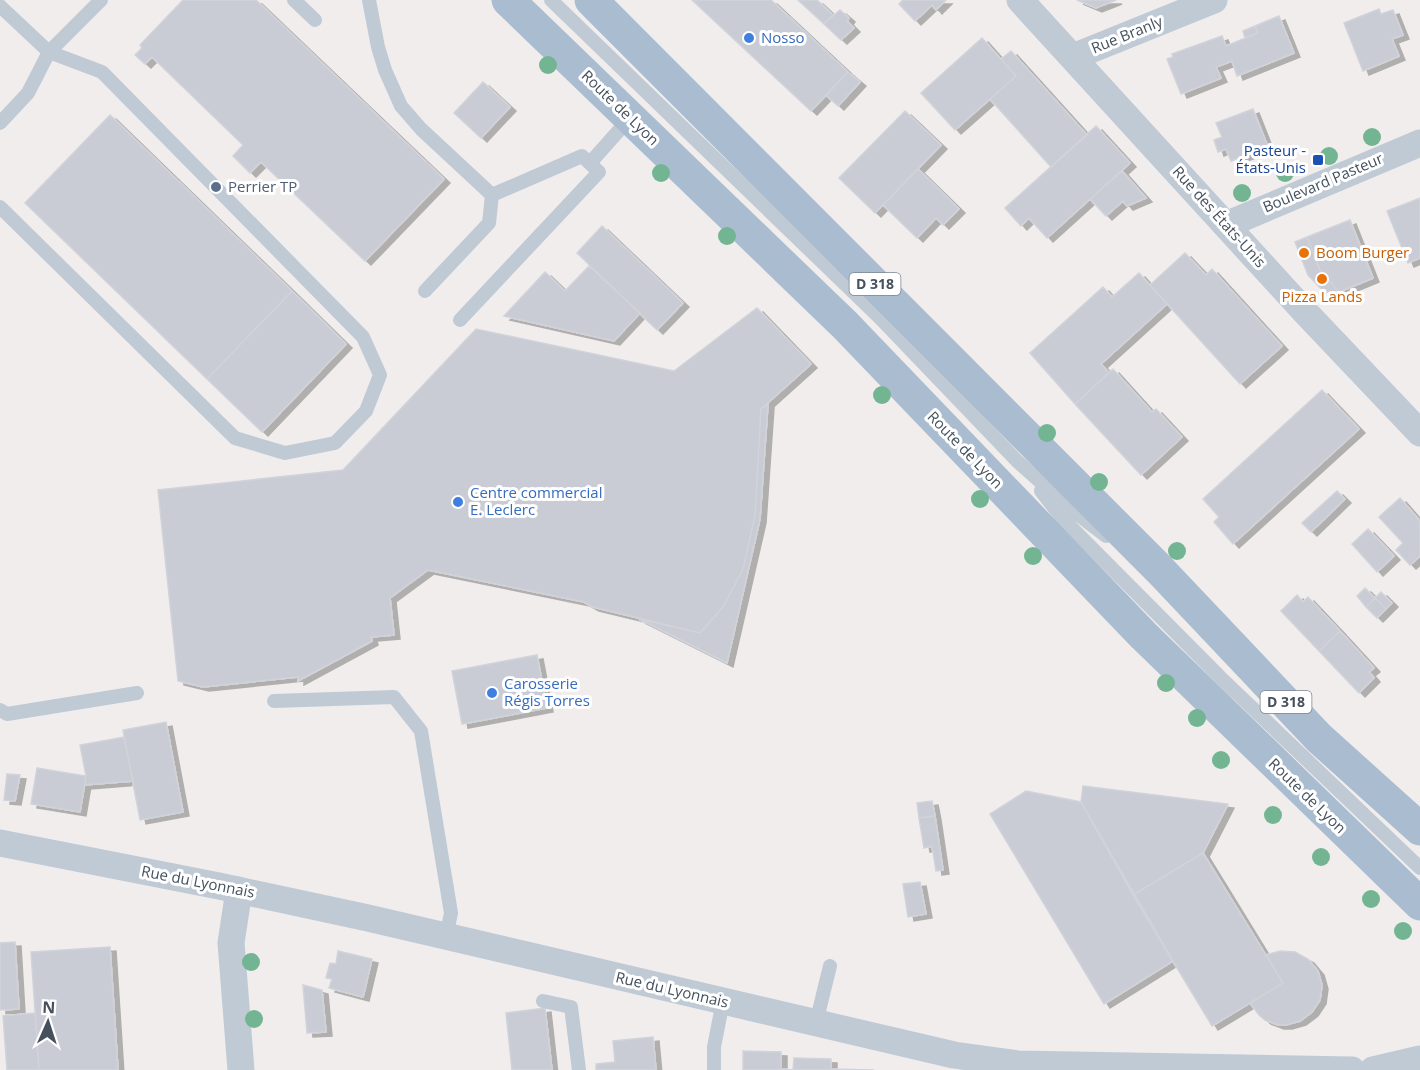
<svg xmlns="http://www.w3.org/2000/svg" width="1420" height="1070" viewBox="0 0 1420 1070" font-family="'Open Sans',sans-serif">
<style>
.building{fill:#c9ccd4;stroke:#d1d3da;stroke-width:1.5;filter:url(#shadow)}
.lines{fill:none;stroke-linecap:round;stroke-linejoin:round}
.lane{stroke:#bfcad5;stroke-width:14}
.street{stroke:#bfcad5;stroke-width:27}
.primary{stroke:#aabdd0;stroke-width:33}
.tree{fill:#73b593}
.shop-dot{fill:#3f7fe0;stroke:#fff;stroke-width:2}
.transit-dot{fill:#1a4fb4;stroke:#fff;stroke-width:2}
.service-dot{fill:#5c6f8a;stroke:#fff;stroke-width:2}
.food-dot{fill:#e8710a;stroke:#fff;stroke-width:2}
.labels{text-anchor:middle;stroke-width:6;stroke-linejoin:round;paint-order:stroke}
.shield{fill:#fff;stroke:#7c858e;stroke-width:1.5}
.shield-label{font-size:14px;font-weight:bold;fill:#44515d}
.street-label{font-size:15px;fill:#44515d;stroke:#fff}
.shop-label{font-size:15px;fill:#366cbe;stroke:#fff;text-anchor:start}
.transit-label{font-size:15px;fill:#164399;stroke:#fff;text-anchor:end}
.service-label{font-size:15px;fill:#4e5e75;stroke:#fff;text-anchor:start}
.food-label{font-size:15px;fill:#c56008;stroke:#fff;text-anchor:start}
</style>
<defs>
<filter id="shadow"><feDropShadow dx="6" dy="4" stdDeviation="0" flood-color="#0004"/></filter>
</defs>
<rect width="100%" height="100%" fill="#f1eded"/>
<path class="building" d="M183 0H256L444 179 365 261 261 162 250 173 233 156 243 145 152 57 145 64 135 55 142 48 140 45Z
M692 0H771L848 72 811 111Z
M798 0H817L833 15 824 24Z
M903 0H946L936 10 932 5 915 21 899 4Z
M1077 0H1116L1096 8Z
M1379 9 1381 14 1393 10 1403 35 1392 39 1399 56 1363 71 1344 23Z
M840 10 849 18 847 21 854 28 841 40 824 24Z
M1279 16 1294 53 1237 76 1232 61 1216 67 1221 78 1181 94 1167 59 1173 57 1172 54 1222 36 1226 46 1258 33 1255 26Z
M1255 26 1258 33 1245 38 1243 31Z
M982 38 1016 76 955 130 921 93Z
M1011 51 1087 135 1051 167 990 99 1016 76 1001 59Z
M848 72 860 82 838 106 826 95Z
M483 82 510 107 481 138 454 113Z
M1253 109 1268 147 1231 161 1226 149 1218 152 1214 140 1222 137 1216 123Z
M905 111 941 145 875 213 839 178Z
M110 115 292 291 207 379 25 203Z
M1096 126 1130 163 1047 238 1029 218 1021 226 1005 208Z
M918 169 959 209 943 225 936 218 917 238 883 205Z
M1122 171 1146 198 1127 206 1123 201 1106 216 1090 199Z
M1420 198V258L1408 263 1387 211Z
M1350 220 1373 278 1339 292 1320 270 1307 237Z
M602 226 683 303 657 330 577 253Z
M1307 237 1320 270 1339 292 1328 296 1308 275 1295 242Z
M1185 253 1206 275 1212 269 1282 346 1240 384 1150 285Z
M589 266 640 313 614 341 504 316 545 272 565 291Z
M1139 273 1167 304 1101 364 1109 373 1075 404 1030 353 1103 287 1112 297Z
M292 291 346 344 262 432 207 379Z
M757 308 811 364 761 409 755 515 743 569 723 607 700 633 593 607 584 602 428 570 390 598 394 635 371 637 372 641 298 681V677L203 687 178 681 158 490 343 470 476 329 674 371Z
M1113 369 1152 412 1156 409 1182 437 1141 475 1075 404Z
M1322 390 1359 429 1233 544 1214 522 1219 517 1203 499Z
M768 404 760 519 727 663 639 619 700 633 723 607 743 569 755 515 761 409Z
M1337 491 1345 499 1311 532 1302 523Z
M1400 498 1420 521V556L1410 565 1396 550 1403 543 1379 517Z
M1368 529 1394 556 1377 572 1352 544Z
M1365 588 1375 598 1366 607 1357 596Z
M1381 592 1392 603 1386 609 1375 598Z
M1297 595 1303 602 1308 597 1340 631 1319 651 1281 611Z
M1375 598 1386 609 1377 618 1366 607Z
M1340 631 1374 668 1369 672 1374 678 1359 693 1319 651Z
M537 655 547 708 462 724 452 671Z
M166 722 183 812 140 820 123 730Z
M124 737 133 781 85 785 86 776 80 745Z
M37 768 86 776 80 812 31 804Z
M7 774 20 775 15 801 4 800Z
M1083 786 1228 804 1203 853 1133 895 1081 802Z
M1026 791 1081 802 1173 961 1104 1004 990 814Z
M932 801 935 816 919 818 917 803Z
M935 816 943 870 936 871 932 846 924 848 919 818Z
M1203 853 1283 983 1212 1026 1133 895Z
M920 882 926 914 908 917 903 884Z
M15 942 19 1009 0 1010V943Z
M110 947 118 1070H39L31 952Z
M338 951 372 959 363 997 329 988 332 979 326 978 330 963 336 964Z
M1280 951 1295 952 1308 959 1318 971 1322 985 1320 1000 1312 1012 1300 1021 1286 1025H1278L1265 1020 1259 1015 1250 1003 1283 983 1266 955Z
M303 985 322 990 326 1032 307 1033Z
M545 1008 552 1070H512L506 1013Z
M35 1013 39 1070H7L3 1016Z
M653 1037 656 1070H596V1064L615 1062 613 1041Z
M743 1051 781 1052V1069L793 1070 794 1058 831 1059V1069L874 1070H743Z"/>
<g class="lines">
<path class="lane" d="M294 0 315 20
M369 0 378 47 385 70 401 106 421 129 492 195 582 156 599 172 460 320
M551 0 879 317 1017 461 1072 510 1106 536
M0 6 49 52 102 72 363 337 380 375 366 411 335 443 285 453 235 438 0 207
M0 123 28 93 49 52 101 0
M590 163 630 118
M425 291 489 223 492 195
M1041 491 1062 518 1221 678 1420 868
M274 701 394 697 421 731 451 913 446 937
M0 710 7 714 137 693
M543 1001 571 1007 579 1070
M816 1023 830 966
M714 1070V1047L723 1001"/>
<path class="street" d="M1020 0 1306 313 1420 433
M1073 57 1214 0
M1226 225 1420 143
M0 843 219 886 368 918 954 1055 1018 1064 1352 1070
M239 890 231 943 241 1070
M1373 1070 1420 1059"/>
<path class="primary" d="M508 0 845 325 1144 636 1420 904
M591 0 1159 569 1319 738 1420 829"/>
</g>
<g class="tree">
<circle cx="548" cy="65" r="9"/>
<circle cx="1372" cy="137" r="9"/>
<circle cx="1329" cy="156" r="9"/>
<circle cx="661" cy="173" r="9"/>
<circle cx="1285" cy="173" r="9"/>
<circle cx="1242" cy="193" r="9"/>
<circle cx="727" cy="236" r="9"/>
<circle cx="882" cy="395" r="9"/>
<circle cx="1047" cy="433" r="9"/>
<circle cx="1099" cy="482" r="9"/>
<circle cx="980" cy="499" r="9"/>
<circle cx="1177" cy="551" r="9"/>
<circle cx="1033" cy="556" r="9"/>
<circle cx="1166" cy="683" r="9"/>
<circle cx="1197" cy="718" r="9"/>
<circle cx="1221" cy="760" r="9"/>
<circle cx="1273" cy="815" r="9"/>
<circle cx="1321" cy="857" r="9"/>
<circle cx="1371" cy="899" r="9"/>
<circle cx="1403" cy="931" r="9"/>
<circle cx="251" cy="962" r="9"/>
<circle cx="254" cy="1019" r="9"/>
</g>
<g class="shop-dot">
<circle cx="749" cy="38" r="6"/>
<circle cx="458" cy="502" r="6"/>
<circle cx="492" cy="693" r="6"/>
</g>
<rect class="transit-dot" x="1312" y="154" width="12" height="12" rx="3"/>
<circle class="service-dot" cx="216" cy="187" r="6"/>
<g class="food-dot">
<circle cx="1304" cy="253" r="6"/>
<circle cx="1322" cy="279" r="6"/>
</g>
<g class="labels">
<g class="shield">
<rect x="849.5" y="273" width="51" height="22" rx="4.5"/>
<rect x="1260.5" y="691" width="51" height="22" rx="4.5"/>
</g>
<g class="shield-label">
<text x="875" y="289">D 318</text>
<text x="1286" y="707">D 318</text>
</g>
<g class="street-label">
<text transform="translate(1127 35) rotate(-22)" y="5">Rue Branly</text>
<text transform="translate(620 108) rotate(44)" y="5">Route de Lyon</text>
<text transform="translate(1323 183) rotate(-23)" y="5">Boulevard Pasteur</text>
<text transform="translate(1219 217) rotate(48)" y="5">Rue des États-Unis</text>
<text transform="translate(965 450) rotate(46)" y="5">Route de Lyon</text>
<text transform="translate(1307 796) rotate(44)" y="5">Route de Lyon</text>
<text transform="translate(198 882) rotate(11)" y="5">Rue du Lyonnais</text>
<text transform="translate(672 990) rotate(13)" y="5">Rue du Lyonnais</text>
</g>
<g class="shop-label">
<text x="761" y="43">Nosso</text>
<text x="470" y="498">Centre commercial<tspan x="470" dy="17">E. Leclerc</tspan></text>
<text x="504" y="689">Carosserie<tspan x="504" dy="17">Régis Torres</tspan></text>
</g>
<g class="transit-label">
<text x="1306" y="156">Pasteur -<tspan x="1306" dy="17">États-Unis</tspan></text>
</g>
<g class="service-label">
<text x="228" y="192">Perrier TP</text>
</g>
<g class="food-label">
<text x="1316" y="258">Boom Burger</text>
<text x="1322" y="302" text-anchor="middle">Pizza Lands</text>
</g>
</g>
<g transform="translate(48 1022) rotate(3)" stroke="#ffffff" stroke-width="4.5" paint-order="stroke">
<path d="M0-4.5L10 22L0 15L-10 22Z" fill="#44515d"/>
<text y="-9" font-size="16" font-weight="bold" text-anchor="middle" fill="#44515d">N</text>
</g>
</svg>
